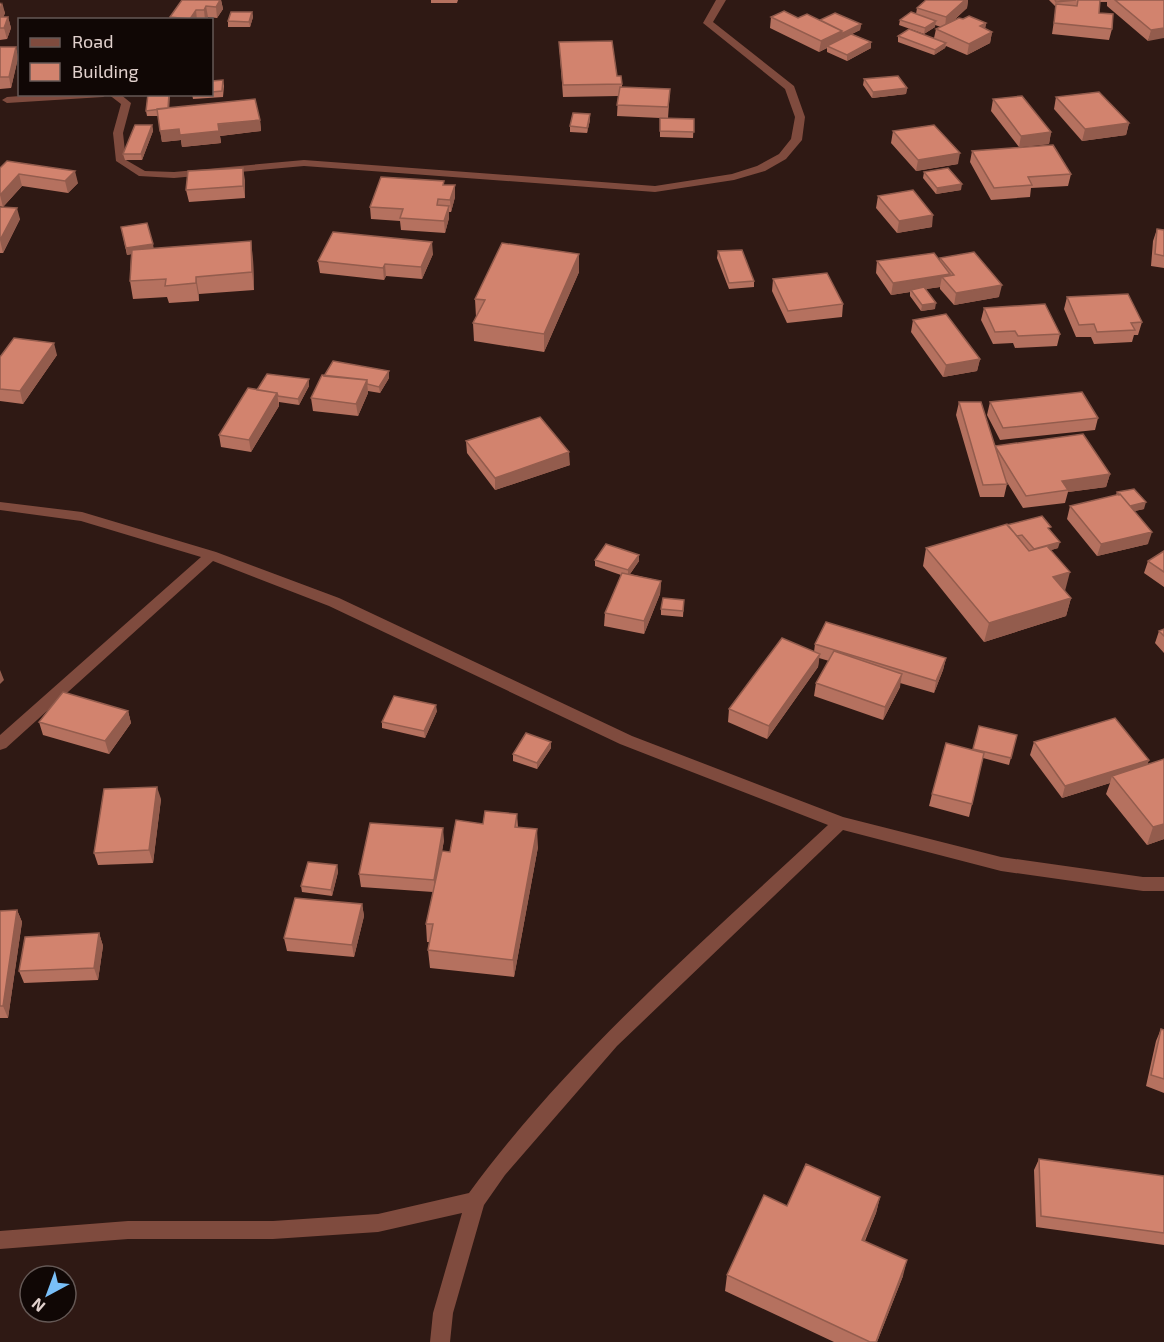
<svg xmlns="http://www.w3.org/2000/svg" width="1164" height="1342" viewBox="0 0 1164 1342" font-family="'Exo 2',sans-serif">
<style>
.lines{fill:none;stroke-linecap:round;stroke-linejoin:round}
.street{fill:#7f4b3e;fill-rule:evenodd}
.wall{fill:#b5715f}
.shaded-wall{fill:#935c4d}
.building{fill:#d2836e;stroke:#935c4d;stroke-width:1.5}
</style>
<rect width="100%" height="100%" fill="#2f1914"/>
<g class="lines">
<path class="street" d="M716 0H726L713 22 794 86 805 117 802 140 786 159 765 171 734 180 655 192 304 166 174 178 139 176 116 161 113 133 121 104 108 94H120L131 103 123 133 126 160 145 171 174 172 304 160 655 186 732 174 757 166 779 154 791 139 795 117 785 89 703 23Z
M46 94H108L103 97 7 103 2 100 7 97Z
M0 502 82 512 216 552 339 598 632 736 843 817 1001 857 1143 877H1164V891H1143L1001 871 843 830 617 1046 505 1175 484 1205 453 1313 450 1342H430L433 1313 462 1213 378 1232 273 1239H128L0 1249V1231L128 1221H273L378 1214 469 1193C570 1055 703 942 828 825L620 744 329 606 213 561 6 748 0 750V735L201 557 81 521 0 510Z"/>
</g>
<path class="wall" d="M221 0 223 9 217 18 208 17 207 20H170V17Z
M431 0H458L457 3H431Z
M926 0H968L967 8 952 22 963 19 986 23 985 29 992 32 990 43 967 55 946 46 945 48 934 55 898 42V36L934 38 936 29 941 27 935 25V27L924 34 899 25 900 20 916 14 917 8Z
M1049 0H1164L1148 41 1107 6V2H1100L1099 13 1112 29 1109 40 1052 34 1056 7Z
M0 2 5 13 3 17H8L11 28 7 39 0 40Z
M252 12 253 17 250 27H228V21Z
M771 17 861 24 860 30 852 34 871 42V48L847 61 827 52V48L819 52 770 28Z
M559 42 617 76 622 84V87L670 89 668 118 694 119 693 138 660 137V118L617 116 618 96 563 97Z
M0 47H16L18 58 11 88 0 89Z
M864 79 907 88 906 94 872 98 863 85Z
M223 80 224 86 223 97 193 99 192 94H212V81Z
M1056 97 1129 123 1126 135 1082 141 1054 109Z
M993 99 1051 132 1049 144 1019 147 991 111Z
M169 108 260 120 261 131 220 136 221 143 182 147 181 140 162 142 158 116H147L146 111Z
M590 120 587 133 570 132V126Z
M152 125 153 131 142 160H125L123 154Z
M893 131 958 164 916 171 891 143Z
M972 151 1071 174 1068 186 1031 188 1030 197 991 200 970 162Z
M0 168 78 183 68 193 22 186 3 207 0 206Z
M924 172 961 190 936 194 923 178Z
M245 180V198L189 202 186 190Z
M444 181V185H455V197L451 212H449V218L445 233 401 230 400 221 371 219 370 207Z
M878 196 932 227 897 233 876 208Z
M0 207 20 219 3 253H0Z
M121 227 154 249 253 259 254 290 199 294V301L169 303 167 297 133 299 130 281 131 254 127 255Z
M1157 229 1164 230V268L1151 266 1153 241Z
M718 251 754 281V287L729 289 717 258Z
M433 254 422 279 386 276 384 280 320 273 318 261Z
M579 254V272L544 352 474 341 473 323 476 317 475 299Z
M940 258 999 297 954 305 940 289V287L926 289 935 309 921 311 910 296V292L891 295 876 273 877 261H940Z
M773 279 843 304 842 317 787 323 772 291Z
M1067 297 1142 322 1138 335H1134L1132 342 1094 344 1091 337H1076L1064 309Z
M984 308 1060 334 1057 346 1015 348 1013 343 993 344 981 320Z
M913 320 980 359 977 371 943 377 911 332Z
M57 355 23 404 0 401V357Z
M389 378 380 393 368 391V393L358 416 313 411 311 398Z
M309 379V386L299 405 279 402V406L251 452 221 447 219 435 257 390Z
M959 402 995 447V446L1110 474 1106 487 1068 492 1065 503 1023 508 1005 479 1007 484 1004 497H980L956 415Z
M990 402 1098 418 1095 430 1000 440 987 415Z
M466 441 570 465 495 490 467 453Z
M1117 492 1144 509 1134 511 1148 544 1097 556 1067 519 1070 506 1116 495Z
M1007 525 1050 530 1058 548 1051 550 1064 591 1071 598 1066 616 984 642 923 566 926 548Z
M1164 551V587L1144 573 1148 561Z
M595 560 639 561 630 574 661 581 660 594 644 634 604 626 605 613 621 575 595 566Z
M684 600 683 617 661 615V609Z
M1164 629V653L1155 643 1159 631Z
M815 644 946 658 943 670 934 693 900 683V687L883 720 814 696 816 683 829 661 819 658 818 667 767 739 728 722 729 709 814 652Z
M128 711 131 723 109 754 43 735 39 722Z
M437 711 425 738 382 728V722Z
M979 726 1017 735 1009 765 983 758 969 817 929 806 932 794 973 750Z
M1034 742 1149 760 1147 765 1164 759V839L1147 845 1106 794 1110 783 1062 798 1030 755Z
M551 748 537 769 513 761V754Z
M161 799 153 863 98 865 94 853Z
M517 814 518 827 538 847 514 977 430 968 428 950 430 942H427L426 924 433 892 361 887 359 874 444 840 442 851 450 852 483 824Z
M337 865 338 872 332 896 302 892 301 886Z
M362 904 364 916 354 957 287 951 284 938Z
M17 910 22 922 8 1018H0V911Z
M99 933 103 946 98 980 24 983 19 971Z
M1161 1029 1164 1030V1093L1146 1086 1156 1041Z
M1039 1159 1164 1176V1245L1036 1227 1034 1170Z
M880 1197 876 1213 865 1241 903 1276 877 1342H834L725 1291 727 1275 787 1206Z"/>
<path class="shaded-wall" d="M220 0H221L223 9 217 18 216 7Z
M961 0H968L967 8 945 28 946 17Z
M2 2 5 13 0 27V7Z
M206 6 208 17 207 20H205L204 10Z
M196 10 197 20H190V19Z
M252 12 253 17 250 27 249 22Z
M8 17 11 28 7 39 4 28Z
M936 21 935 27 924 34 925 28Z
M986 23 984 34 980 26Z
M861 24 860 30 827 46V48L819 52 821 41 842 31Z
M1164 28V38L1148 41 1151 30Z
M992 32 990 43 967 55 969 44Z
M871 42V48L847 61V55Z
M946 43 945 48 934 55 935 50Z
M16 47 18 58 11 88 9 77Z
M907 88 906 94 872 98 873 92Z
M169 94H170L169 115 168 109Z
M590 114V120L587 133V128Z
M260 120 261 131 220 136 221 143 182 147 181 140 162 142 160 131Z
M1129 123 1126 135 1082 141 1085 129Z
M152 125 153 131 142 160 141 154Z
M1051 132 1049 144 1019 147 1021 136Z
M960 153 958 164 916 171 918 160Z
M243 168 245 180V198L243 186Z
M75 171 78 183 68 193 65 181Z
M19 174 22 186 3 207 0 195Z
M962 184 961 190 936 194 937 188Z
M455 185V197L451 212 450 200Z
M449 206V218L445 233 444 221Z
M17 208 20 219 3 253 0 240Z
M933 215 932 227 897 233 899 221Z
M251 241 253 259 254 290 252 272Z
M432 242 433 254 422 279 421 267Z
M153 244 154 250 127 255 126 248Z
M579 254V272L544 352V334Z
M385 264 386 276 384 280 383 268Z
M950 274 948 284 942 277 940 287 912 291 911 290 910 292 891 295 893 283Z
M196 277 199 294V301L196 283Z
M1002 285 999 297 954 305 956 293Z
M936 303 935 309 921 311 922 305Z
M54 343 57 355 23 404 20 391Z
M980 359 977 371 943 377 946 365Z
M389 371V378L380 393 379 387Z
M309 379V386L299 405 298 399Z
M367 380 368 393 358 416 356 404Z
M277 393 279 406 251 452 249 440Z
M569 452 570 465 495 490V478Z
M1110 474 1106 487 1068 492V490L1062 481Z
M1146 502 1144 509 1127 513 1129 506Z
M1152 532 1148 544 1097 556 1101 544Z
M1060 542 1058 548 1032 556 1034 549Z
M639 555V561L628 577V570Z
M1070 572 1065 591 1048 596 1053 577Z
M661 581 660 594 644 634V621Z
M1071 598 1066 616 984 642 989 623Z
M820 654 818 667 767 739 769 726Z
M946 658 943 670 934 693 936 681Z
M0 670 4 680 0 684Z
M902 674 900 687 883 720 885 707Z
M436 705 437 711 425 738 424 731Z
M128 711 131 723 109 754 105 741Z
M551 742V748L537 769V763Z
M1149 760 1144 773 1112 776 1110 783 1062 798 1065 786Z
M157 787 161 799 153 863 149 850Z
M1164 824V839L1147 845 1153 827Z
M443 828 444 840 435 892 434 880Z
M537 829 538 847 514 977 513 960Z
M337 865 338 872 332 896 331 890Z
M362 904 364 916 354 957 352 945Z
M17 910 22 922 8 1018 3 1006Z
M99 933 103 946 98 980 94 968Z
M880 1197 876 1213 858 1256 862 1240Z
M907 1260 903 1276 877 1342H876Z"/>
<path class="building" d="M182 0H220L216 7 206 6 204 10H196L190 19 170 17Z
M926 0H965L946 17 917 8Z
M1055 0H1076L1056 2Z
M1078 0H1100L1099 13 1113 14 1112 29 1054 23 1056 4 1077 6Z
M1115 0H1164V28L1151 30Z
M784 11 798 18 807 14 842 31 821 41 771 17Z
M231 12H252L249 22 228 21Z
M911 12 936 21 925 28 900 20Z
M835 13 861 24 841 34 842 31 820 20Z
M969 16 986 23 980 26 992 32 969 44 936 29 959 18 963 19Z
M0 17H8L4 28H0Z
M909 29 946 43 935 50 898 36Z
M851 34 871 42 847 55 827 46Z
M612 41 617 76H621L622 84 563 85 559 42Z
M0 47H16L9 77H0Z
M898 76 907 88 873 92 864 79Z
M223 80 222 91 212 92V81Z
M620 87 670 89 668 107 617 105Z
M1099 92 1129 123 1085 129 1056 97Z
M148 94H169L168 108 146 111Z
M1022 96 1051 132 1021 136 993 99Z
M255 99 260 120 218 124 219 131 180 135 179 129 160 131 157 109Z
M573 113 590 114 587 128 570 126Z
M660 118 694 119V132L660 131Z
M135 125H152L141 154H123Z
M934 125 960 153 918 160 893 131Z
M1053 145 1071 174 1028 177 1032 185 994 188 972 151Z
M7 161 75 171 65 181 19 174 0 195V168Z
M243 168V186L186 190 188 171Z
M948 168 962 184 937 188 924 172Z
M381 177 444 181 443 185H455L450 200 438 199 437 205 449 206 444 221 400 218 403 209 370 207Z
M913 190 933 215 899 221 878 196Z
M0 207 17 208 0 240Z
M147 223 153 244 126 248 121 227Z
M1157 229 1164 230V256L1155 254Z
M333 232 432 242 421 267 385 264 383 268 318 261Z
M251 241 252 272 196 277V283L165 286 166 279 130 281 132 250Z
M502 243 579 254 544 334 473 323 485 300 475 299Z
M742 250 754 281 729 283 718 251Z
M974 252 1002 285 956 293 942 277 954 275 940 258Z
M934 253 950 274 893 283 877 261Z
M827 273 843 304 788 311 773 279Z
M924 287 936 303 922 305 911 290Z
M1128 294 1142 322 1131 323 1135 330 1097 332 1094 324 1079 325 1067 297Z
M1045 304 1060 334 1018 336 1015 331 995 332 984 308Z
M946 314 980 359 946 365 913 320Z
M14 338 54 343 20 391 0 389V357Z
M333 361 389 371 379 387 367 384V380L324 376Z
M267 374 309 379 298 399 278 396 277 393 257 390Z
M322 375 367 380 356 404 311 398Z
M248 388 277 393 249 440 219 435Z
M1082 392 1098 418 1003 428 990 402Z
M959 402H981L1007 484 983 485Z
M540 417 569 452 495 478 466 441Z
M1083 434 1110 474 1062 481 1068 490 1026 496 995 446Z
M1134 489 1146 502 1130 506 1120 494 1119 495 1117 492Z
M1120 494 1152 532 1101 544 1070 506Z
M1042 516 1051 527 1048 528 1060 542 1034 549 1022 535 1017 536 1007 525Z
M1007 524 1029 551 1047 546 1070 572 1053 577 1071 598 989 623 926 548Z
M606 544 639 555 628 570 595 560Z
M1164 551V572L1148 561Z
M622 573 661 581 644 621 605 613Z
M663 598 684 600 683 611 661 609Z
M826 622 946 658 936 681 815 644Z
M1164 629V636L1159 631Z
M782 638 820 654 769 726 729 709Z
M834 651 902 674 885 707 816 683Z
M63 692 128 711 105 741 39 722Z
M394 696 436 705 424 731 382 722Z
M1115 718 1149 760 1065 786 1034 742Z
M979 726 1017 735 1011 758 973 749Z
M526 733 551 742 537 763 513 754Z
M946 743 984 753 972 804 932 794Z
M1164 759V824L1153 827 1112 776Z
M157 787 149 850 94 853 104 789Z
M485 811 517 814 515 827 537 829 513 960 428 950 433 924H426L442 851 450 852 456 820 483 824Z
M370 823 443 828 434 880 359 874Z
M308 862 337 865 331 890 301 886Z
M295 898 362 904 352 945 284 938Z
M17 910 3 1006H0V911Z
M99 933 94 968 19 971 25 937Z
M1161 1029 1164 1030V1079L1151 1075Z
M1039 1159 1164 1176V1233L1041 1216Z
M806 1164 880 1197 862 1240 907 1260 876 1342H870L727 1275 764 1195 787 1206Z"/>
<rect x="18" y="18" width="195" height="78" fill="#100705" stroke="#645855" stroke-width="1.5"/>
<rect x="30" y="38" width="30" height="9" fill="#7f4b3e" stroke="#645855" stroke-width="1.5"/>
<text x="72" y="48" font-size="18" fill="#e2d2ce">Road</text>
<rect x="30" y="63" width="30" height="18" fill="#d2836e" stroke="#645855" stroke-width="1.5"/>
<text x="72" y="78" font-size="18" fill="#e2d2ce">Building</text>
<g transform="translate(48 1294) rotate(221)"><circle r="28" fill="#100705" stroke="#645855" stroke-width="1.5"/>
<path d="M0-4.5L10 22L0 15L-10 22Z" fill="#79bff8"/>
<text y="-9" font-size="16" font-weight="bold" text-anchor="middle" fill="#e2d2ce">N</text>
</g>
</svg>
